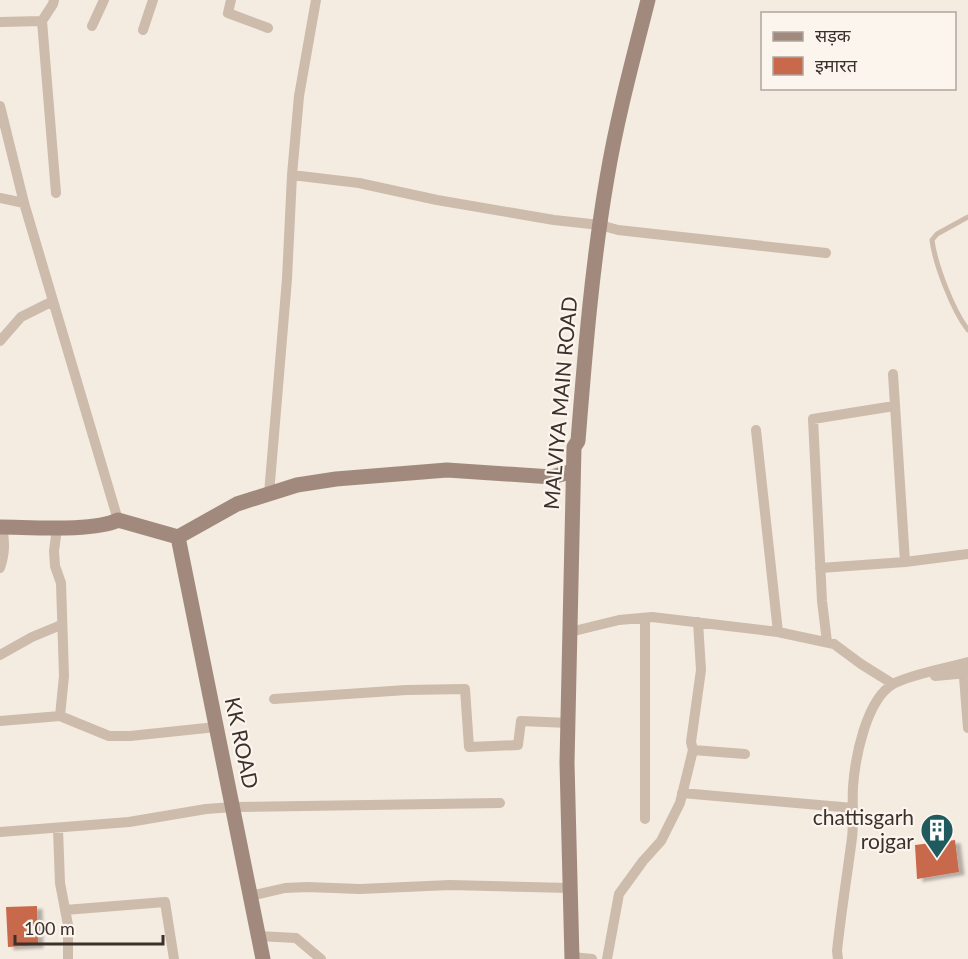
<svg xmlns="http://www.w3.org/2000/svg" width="968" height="959" viewBox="0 0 968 959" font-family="Lato,'Noto Sans Devanagari',sans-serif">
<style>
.building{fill:#c8694b;filter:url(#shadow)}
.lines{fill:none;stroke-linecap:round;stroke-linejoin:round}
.lane{stroke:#cdbbac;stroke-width:5}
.street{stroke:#cdbbac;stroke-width:10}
.secondary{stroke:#a18a7d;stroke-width:15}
.labels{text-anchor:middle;stroke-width:4.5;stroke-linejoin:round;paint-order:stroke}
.street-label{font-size:21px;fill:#3b302b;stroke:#fbf5ee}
.poi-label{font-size:21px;fill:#3b302b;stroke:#fbf5ee;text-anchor:end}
</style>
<defs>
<filter id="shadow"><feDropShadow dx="5.5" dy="3" stdDeviation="1.5" flood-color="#0004"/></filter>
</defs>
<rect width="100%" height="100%" fill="#f4ebe1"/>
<path class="building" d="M955 840 959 872 917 879 915 845Z
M37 906 38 945 8 947 6 907Z"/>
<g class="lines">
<path class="lane" d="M968 217 937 234 932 240C935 264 953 311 968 330"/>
<path class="street" d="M231 0 228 13 268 28
M42 21 56 193
M0 22 42 21 53 4 54 0
M92 26 104 0
M143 30 153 0
M0 106 24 203 118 520
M292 175 359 183 437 200 554 220 600 225 618 230 826 253
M0 198 24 203
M0 341 21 317 53 301
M893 374 905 562
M756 430 778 632
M269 494 287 279 292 175 299 96 316 0
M57 528 54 551 55 566 61 583 64 676 60 716 109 736H130L216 727
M0 568C5 553 5 542 2 527
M820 568 905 562 968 554
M698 622 701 670 691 742 693 750 745 754
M570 632 619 620 652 617 778 632 834 644 861 664 893 684
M827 642 822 601 813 419 894 406
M0 655 32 637 61 625
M963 664 968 728
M935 676 968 673
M274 699 406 690 465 689 469 747 518 745 521 721 569 723
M0 721 60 716
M682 793 853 808
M645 819V618
M58 829 60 883 68 925V959
M0 832 129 822 206 809 233 807 500 803
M250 896 285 888 307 887 360 889 450 885 569 888
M65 910 165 902 174 959
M258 936 296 938 321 959
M572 957 592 959
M607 959 619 894 643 861 661 841 680 803 693 750
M838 959 837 951C841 913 847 876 852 838 854 821 852 804 853 787 855 758 866 700 893 684 911 674 947 668 968 662"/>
<path class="secondary" d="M0 527C29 527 94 532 118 520L178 537 237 504 297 485 336 479 447 470 552 477 573 471
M178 537 263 959
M572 959 567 763 574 447 578 441C585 353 592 265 607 178 617 118 633 59 648 0"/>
</g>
<defs>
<symbol id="building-pin" viewBox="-11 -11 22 30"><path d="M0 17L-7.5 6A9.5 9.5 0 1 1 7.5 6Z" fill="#1f5a5e" stroke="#fbf5ee"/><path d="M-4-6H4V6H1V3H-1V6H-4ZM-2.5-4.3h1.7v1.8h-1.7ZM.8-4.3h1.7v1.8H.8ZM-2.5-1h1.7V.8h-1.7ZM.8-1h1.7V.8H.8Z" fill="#fff"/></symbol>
</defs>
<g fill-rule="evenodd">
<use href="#building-pin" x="918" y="811" width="38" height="52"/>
</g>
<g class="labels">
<g class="street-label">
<text transform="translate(561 403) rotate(-85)" y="7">MALVIYA MAIN ROAD</text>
<text transform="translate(241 743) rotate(78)" y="7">KK ROAD</text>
</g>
<g class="poi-label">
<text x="914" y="825">chattisgarh<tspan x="914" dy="24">rojgar</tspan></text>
</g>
</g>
<rect x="761" y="12" width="195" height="78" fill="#fbf5ee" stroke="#aea6a0" stroke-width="1.5"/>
<rect x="773" y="32" width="30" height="9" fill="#a18a7d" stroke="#aea6a0" stroke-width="1.5"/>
<text x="815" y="42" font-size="18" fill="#3b302b">सड़क</text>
<rect x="773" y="57" width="30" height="18" fill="#c8694b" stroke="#aea6a0" stroke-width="1.5"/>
<text x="815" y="72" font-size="18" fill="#3b302b">इमारत</text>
<path d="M15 935v9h148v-9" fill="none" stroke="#3b302b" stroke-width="3"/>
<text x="24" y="935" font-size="18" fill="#3b302b" stroke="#fbf5ee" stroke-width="4.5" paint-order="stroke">100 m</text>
</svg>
